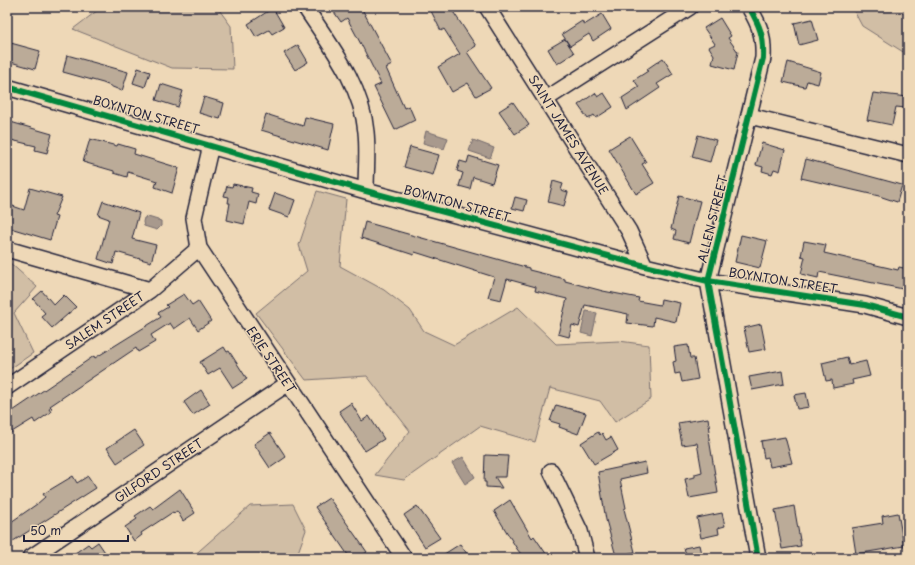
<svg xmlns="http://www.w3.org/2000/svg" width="915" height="565" viewBox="0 0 915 565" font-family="'Playpen Sans',sans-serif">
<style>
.green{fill:#d1bea5;stroke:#7a7070}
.water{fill:#a8998d;stroke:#72696c}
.building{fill:#bbab98;stroke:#22223b}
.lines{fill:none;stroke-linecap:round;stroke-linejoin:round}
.minor-casing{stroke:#22223b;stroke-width:18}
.minor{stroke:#eed8b7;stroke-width:15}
.cycleway-casing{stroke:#eed8b7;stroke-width:8}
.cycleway{stroke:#00873e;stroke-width:6}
.labels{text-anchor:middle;stroke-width:3;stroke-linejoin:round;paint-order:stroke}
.street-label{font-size:12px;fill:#22223b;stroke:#eed8b7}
</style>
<rect width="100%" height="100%" fill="#eed8b7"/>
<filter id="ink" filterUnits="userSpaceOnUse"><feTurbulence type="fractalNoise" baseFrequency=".025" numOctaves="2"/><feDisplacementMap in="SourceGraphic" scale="8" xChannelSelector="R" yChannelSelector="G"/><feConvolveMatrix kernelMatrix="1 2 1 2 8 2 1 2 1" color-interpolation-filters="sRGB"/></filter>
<g filter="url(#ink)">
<path class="green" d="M102 7H217L231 26 233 69 172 68 73 29Z
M852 7H908V55L862 26Z
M317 191 346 199 340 266 384 290 410 310 424 331 454 345 518 307 556 344 619 341 649 345 651 399 615 422 600 401 550 388 535 442 480 426 404 480 375 475 410 431 367 376 306 380 256 313 307 271 299 245Z
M9 262 37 287 14 313 33 353 7 371V263Z
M293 504 306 530 296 558H191L250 506Z"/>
<path class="water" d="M426 131 448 138 444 149 423 143Z
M473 140 494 148 490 158 469 151Z
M148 217 161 221V226L157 230 144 226 143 222 144 218Z
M586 311 597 313 592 336 581 333Z
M463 457 475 477 465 484 452 463Z"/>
<path class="building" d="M341 7H364L362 9 392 65 386 68 404 108 409 106 415 120 395 130 374 87 381 84 363 48 347 18 341 22 334 12Z
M429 7H450L476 46 467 52 491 88 476 96 468 83 452 92 438 67 460 54 444 29 441 31Z
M273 8 284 27 272 34 269 30 256 37 248 24Z
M602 14 611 29 593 41 589 34 570 46 562 34 582 21 584 25Z
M720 18 731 36 728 38 738 52 734 70 712 64 714 55 709 47 715 44 704 28Z
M812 19 818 40 799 45 794 23Z
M565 39 574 53 557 64 548 49Z
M7 42 40 51 35 69 7 61Z
M298 45 308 62 295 70 284 53Z
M67 55 128 72 122 91 103 83 63 72Z
M663 58 673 74 657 84 660 88 627 110 622 98 639 87 634 80 648 71 647 69Z
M788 62 821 72 818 84 807 81 805 87 783 82Z
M138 68 150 72 145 87 133 83Z
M161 84 183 91 178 107 156 100Z
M595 93 598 97 604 93 613 107 596 118 594 115 588 119 578 105Z
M873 93 908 97 906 108 896 107 892 125 867 120Z
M204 97 224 103 220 119 199 113Z
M513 102 529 125 515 134 499 111Z
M266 114 303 126 305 117 334 124 328 150 261 130Z
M7 121 52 134 47 153 35 150 36 146 7 139Z
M698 135 716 140 710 162 692 157Z
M630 136 646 162 642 164 654 183 636 194 609 149Z
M90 139 117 146 118 144 135 149 134 154 179 168 172 193 155 187 157 181 128 172 127 177 114 173V171L83 162Z
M762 143 785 150 780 171 774 169 772 174 762 171 763 167 756 165Z
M410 147 439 155 433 175 404 167Z
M469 156 498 165 492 183 473 177 470 189 459 186 463 173 457 171 460 161 467 163Z
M806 159 902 185 897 202 879 196 801 178Z
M553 181 563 184 561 190 568 192 564 206 548 202Z
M233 184 252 188 251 192 258 194 256 204 249 202 244 224 227 220 230 203H228L229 197 224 196 227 186 232 187Z
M30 188 62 197 54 216 57 217 50 240 7 227V214L10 205 24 210Z
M275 193 295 200 289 217 269 210Z
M679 196 700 201 689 243 674 239 676 231 671 229Z
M515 197 527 200 524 211 512 208Z
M103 201 139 213 132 239 156 245 151 262 116 252 113 264 98 259 109 219 98 215Z
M365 222 529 268V270L565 279V281L603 291 639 298 638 301 660 305 661 299 680 303 676 322 654 317 653 326 627 323 628 314 585 305 579 327 572 325 569 337 558 334 567 299 535 291 536 287 507 279 501 300 488 297 494 277 415 252 414 255 361 238Z
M741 235 767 241 760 268 735 262Z
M804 241 826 245 824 253 898 270 899 267 908 269V290L819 272 818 278 801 274 805 257 801 256Z
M42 291 54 305 64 295 76 307 52 328 41 316 45 313 33 299Z
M184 294 192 305 198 301 211 321 198 330 190 318 174 329 170 323 151 335 155 342 138 352 136 348 50 406 52 408 49 409 51 412 35 423 33 419 7 435V415L94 356 95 358 161 317 158 313 168 307 166 305Z
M761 324 766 349 749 352 744 328Z
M688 345 690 358H694L698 379 682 382 680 373 675 374 673 362 676 361 674 347Z
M224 347 227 352 229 351 247 379 233 388 220 368 208 375 200 362Z
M847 357 849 365 866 361 870 376 852 380 853 384 833 388 832 380 826 381 822 363Z
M782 371 784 384 752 390 749 377Z
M201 390 210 404 193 415 184 402Z
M806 393 809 407 797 409 794 395Z
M351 403 362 421 369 416 384 439 365 451 339 411Z
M556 405 586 413 578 434 559 427 560 424 550 421Z
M708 418 710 431 708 432 718 493 689 498 685 479 695 477V474L702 472 697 443 682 445 678 423Z
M134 430 144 445 117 463 107 448Z
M598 432 600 435 602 433 606 440 611 437 618 450 594 464 581 443Z
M270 433 286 457 270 468 254 444Z
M785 437 792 463 770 467 768 457 764 458 761 441Z
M485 455 508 456 506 477H495L502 488 486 487V482H484Z
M645 462 647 473 620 479 626 508 624 509 635 552 616 556 606 520 598 472Z
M73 476 77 483 88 476 96 488 7 545V527L12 524 11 522 37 504 45 497 43 494Z
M180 489 195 513 183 521 177 511 174 513 173 512 141 533 142 535 134 541 125 527 137 519 135 516 150 506 153 509Z
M329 498 367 552 359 558H350L315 507Z
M510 500 532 538 534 536 549 558H524L517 549 494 511Z
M417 506 440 538 425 547 404 515Z
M794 506 801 546 782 549 775 510Z
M722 513 725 526 718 528 719 534 701 538 697 518Z
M898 513 904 546 856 554 852 528 883 523 882 516Z
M98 542 109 558H68L88 544 91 547Z
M460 544 470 558H438Z
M699 545 702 558H687L684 548Z"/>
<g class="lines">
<defs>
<path id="minor" d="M305 7C330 45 362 85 366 132 368 151 366 171 366 191
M487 7 629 231 645 266
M749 7C760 26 764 36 763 58L708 281 758 558
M7 87 366 191 645 266 708 281 865 305 908 317
M546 99 690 7
M750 116 908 155
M211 145 194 218 199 248 404 558
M7 249 150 290
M7 387 150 290 199 248
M551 471 580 531 587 558
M30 558 287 384"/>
</defs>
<use href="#minor" class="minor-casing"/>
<use href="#minor" class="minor"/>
<defs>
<path id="cycleway" d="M749 7C760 26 764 36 763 58L708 281 758 558
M7 87 366 191 645 266 708 281 865 305 908 317"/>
</defs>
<use href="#cycleway" class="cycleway-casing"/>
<use href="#cycleway" class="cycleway"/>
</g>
</g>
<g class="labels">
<g class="street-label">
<text transform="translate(146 115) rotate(16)" y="4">BOYNTON STREET</text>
<text transform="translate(568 135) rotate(58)" y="4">SAINT JAMES AVENUE</text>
<text transform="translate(457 204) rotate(15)" y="4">BOYNTON STREET</text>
<text transform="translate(713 219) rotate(-76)" y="4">ALLEN STREET</text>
<text transform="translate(783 281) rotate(9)" y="4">BOYNTON STREET</text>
<text transform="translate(105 321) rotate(-34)" y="4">SALEM STREET</text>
<text transform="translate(271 360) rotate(56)" y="4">ERIE STREET</text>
<text transform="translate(159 471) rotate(-34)" y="4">GILFORD STREET</text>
</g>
</g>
<rect width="915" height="565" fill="none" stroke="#eed8b7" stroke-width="24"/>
<rect x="12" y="12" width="891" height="541" fill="none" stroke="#22223b" stroke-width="1.5" filter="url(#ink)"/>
<path d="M24 535v6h104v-6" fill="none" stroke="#22223b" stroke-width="2"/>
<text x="30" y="535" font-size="12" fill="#22223b" stroke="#eed8b7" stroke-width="3" paint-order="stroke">50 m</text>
</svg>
